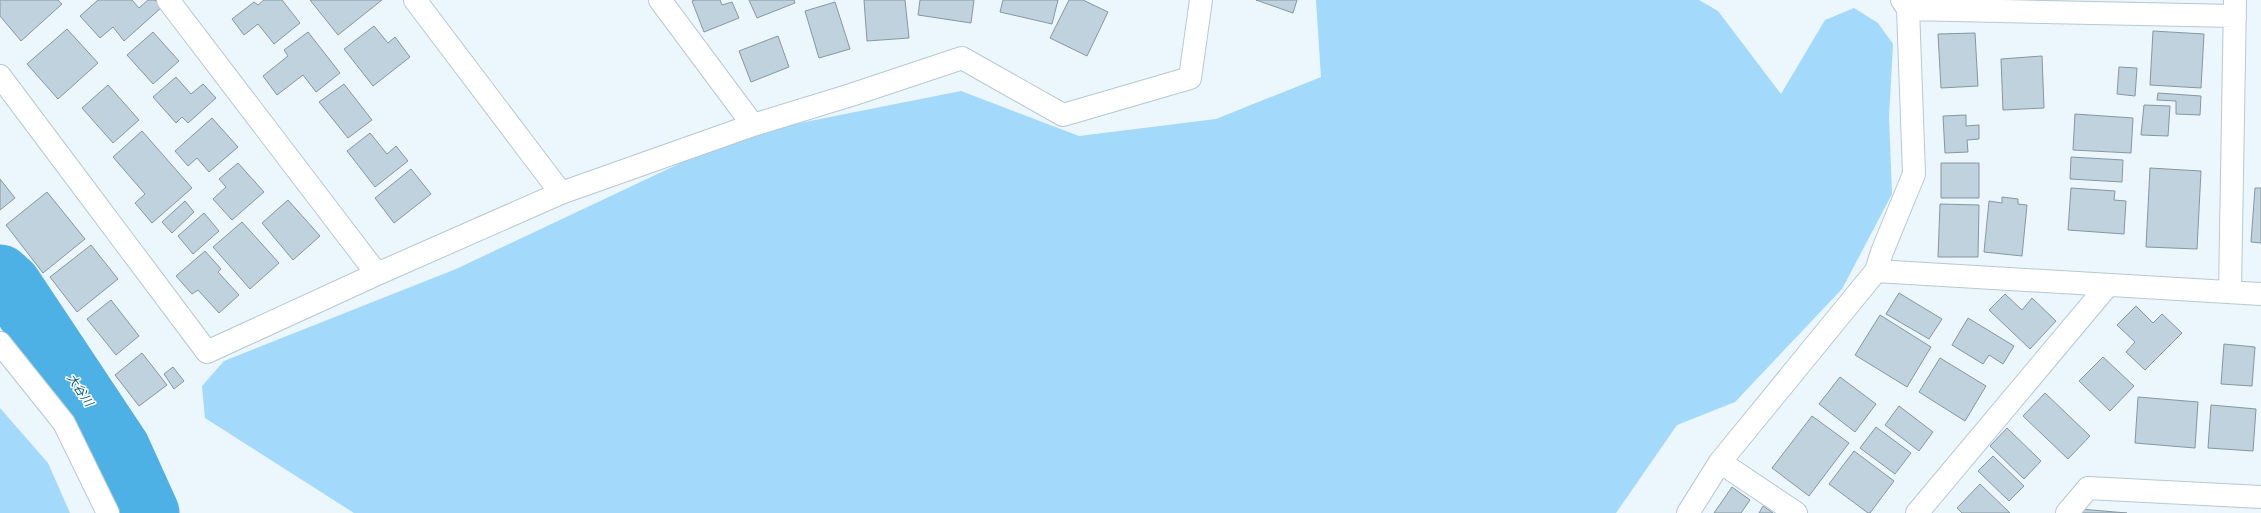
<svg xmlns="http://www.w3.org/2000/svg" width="2261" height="513" viewBox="0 0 2261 513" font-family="'PT Sans Narrow','Noto Sans JP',sans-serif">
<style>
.green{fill:#a3d9fa}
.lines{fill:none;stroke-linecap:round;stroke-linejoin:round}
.river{stroke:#4eb1e6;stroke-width:63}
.building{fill:#c0d2dd;stroke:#8697a1}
.minor-casing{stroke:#b7c9d4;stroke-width:24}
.minor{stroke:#fff;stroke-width:22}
.labels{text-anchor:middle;stroke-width:3;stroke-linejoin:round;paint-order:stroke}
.water-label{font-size:12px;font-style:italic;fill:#125e82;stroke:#fff}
</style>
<rect width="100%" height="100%" fill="#ebf6fd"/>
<path class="green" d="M1316 0H1699L1718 11 1781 94 1825 20 1854 8 1878 23 1893 44 1889 117 1892 194 1842 289 1735 402 1677 425 1616 513H354L205 418 202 386 224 361 456 269 740 135 961 91 1079 136 1216 119 1321 77Z
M0 408 48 463 70 513H0Z"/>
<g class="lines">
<path class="river" d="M0 276 10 285 119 449 148 513"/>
</g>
<path class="building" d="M0 0H58L62 4 21 41 0 16Z
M98 0H132L139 8 148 0H155L162 7 124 41 113 27 100 38 80 16Z
M264 0H282L300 23 274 44 258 24 244 35 232 19 254 2 258 5Z
M310 0H382L338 35Z
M695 0H720L722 5 732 2 739 18 704 32 692 1Z
M749 0H794L795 3 757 18Z
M864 0H905L909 38 867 41Z
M920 0H974L971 23 918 15Z
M1003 0H1058L1052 24 1000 12Z
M1069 0H1083L1108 12 1087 56 1050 38Z
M1256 0H1297L1293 13Z
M835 2 850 49 819 58 805 11Z
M374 26 388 43 395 37 410 57 373 86 344 49Z
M67 29 98 63 58 99 27 64Z
M2153 31 2204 34 2201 88 2150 85Z
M153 32 179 61 153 84 127 55Z
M308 32 340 73 316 92 303 75 277 95 263 76 288 56 284 50Z
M1975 33 1978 86 1941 88 1938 34Z
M778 36 789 67 751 82 739 51Z
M2042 56 2044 108 2003 110 2001 59Z
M2119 67 2137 68 2135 96 2117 94Z
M176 77 191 94 203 84 216 98 188 123 182 117 176 123 153 97Z
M344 84 372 120 348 138 319 102Z
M108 85 139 120 113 143 82 108Z
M2158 93 2201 96 2200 115 2176 114V101L2157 100Z
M2144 105 2170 106 2168 136 2141 135Z
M2075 114 2133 118 2131 153 2073 150Z
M1966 115V126L1979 125V139L1967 140 1968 152 1945 153 1943 116Z
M212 118 238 147 209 172 197 158 188 166 175 151Z
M142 131 192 188 152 223 135 203 145 194 113 157Z
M370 133 387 154 396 146 408 161 375 187 347 151Z
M2071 157 2123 160 2122 182 2070 179Z
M238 163 264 192 232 220 213 199 226 187 219 179Z
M1941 163H1979V198H1941Z
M2150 168 2201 171 2197 249 2146 247Z
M411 169 431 194 394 223 375 198Z
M0 179 15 198 0 210Z
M2071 188 2115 191 2114 200 2126 201 2124 234 2068 230Z
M2255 188H2261V243L2251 242Z
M47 192 85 239 43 273 6 225Z
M2002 197 2018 199V204L2027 205 2022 256 1984 252 1989 201 2002 203Z
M288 200 320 236 293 260 262 223Z
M185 201 194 212 172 233 162 222Z
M1940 204 1979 205 1978 257H1938Z
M204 213 219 231 193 254 178 236Z
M242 222 279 263 250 289 213 247Z
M91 245 118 279 77 312 50 277Z
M205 251 221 269 218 272 239 295 219 313 198 290 192 294 176 276Z
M1899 293 1942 319 1929 339 1886 314Z
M2005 294 2022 310 2032 298 2056 321 2030 349 1989 310Z
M111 300 139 336 116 355 87 319Z
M2136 306 2153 323 2162 314 2182 333 2145 370 2126 352 2135 342 2117 325Z
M1880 315 1931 347 1907 387 1855 355Z
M1968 318 2014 346 2003 364 1989 355 1983 364 1952 345Z
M2224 344 2255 347 2252 386 2221 384Z
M142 353 167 385 139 406 115 375Z
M2103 357 2134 386 2110 411 2079 381Z
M1940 358 1986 386 1965 421 1919 392Z
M173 367 184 381 174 389 164 374Z
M1840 377 1876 404 1855 432 1819 404Z
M2045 393 2090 436 2068 459 2023 416Z
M2138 397 2198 402 2195 448 2135 443Z
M2211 405 2256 409 2253 451 2208 448Z
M1899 406 1933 432 1919 451 1885 425Z
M1812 416 1849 443 1809 496 1772 468Z
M1876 427 1911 453 1895 474 1860 448Z
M2007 428 2041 461 2024 479 1990 446Z
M1854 451 1894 481 1870 513H1868L1829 484Z
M1993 456 2024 486 2009 501 1978 471Z
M1980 484 2010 513H1962L1957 508Z
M1732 487 1750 500 1741 513H1714Z
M1763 506 1773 513H1759Z
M2080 509 2127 513H2080Z"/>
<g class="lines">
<defs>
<path id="minor" d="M168 0 377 274
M415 0 561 193
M660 0 753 125
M1908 9 2235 16
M0 76 207 352 377 274 561 193 753 125 851 95 962 58 1063 115 1190 78 1201 0
M1876 271 2261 294
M2230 292 2235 0
M0 343 64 423 108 513
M1720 462 1796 513
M1688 513 1720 462 1876 271 1882 252 1914 174 1908 9 1902 0
M1917 513 2108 285
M2067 513 2088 488 2261 497"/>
</defs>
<use href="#minor" class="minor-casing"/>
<use href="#minor" class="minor"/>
</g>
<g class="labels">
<g class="water-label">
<text transform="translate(80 390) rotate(56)" y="4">大谷川</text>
</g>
</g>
</svg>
